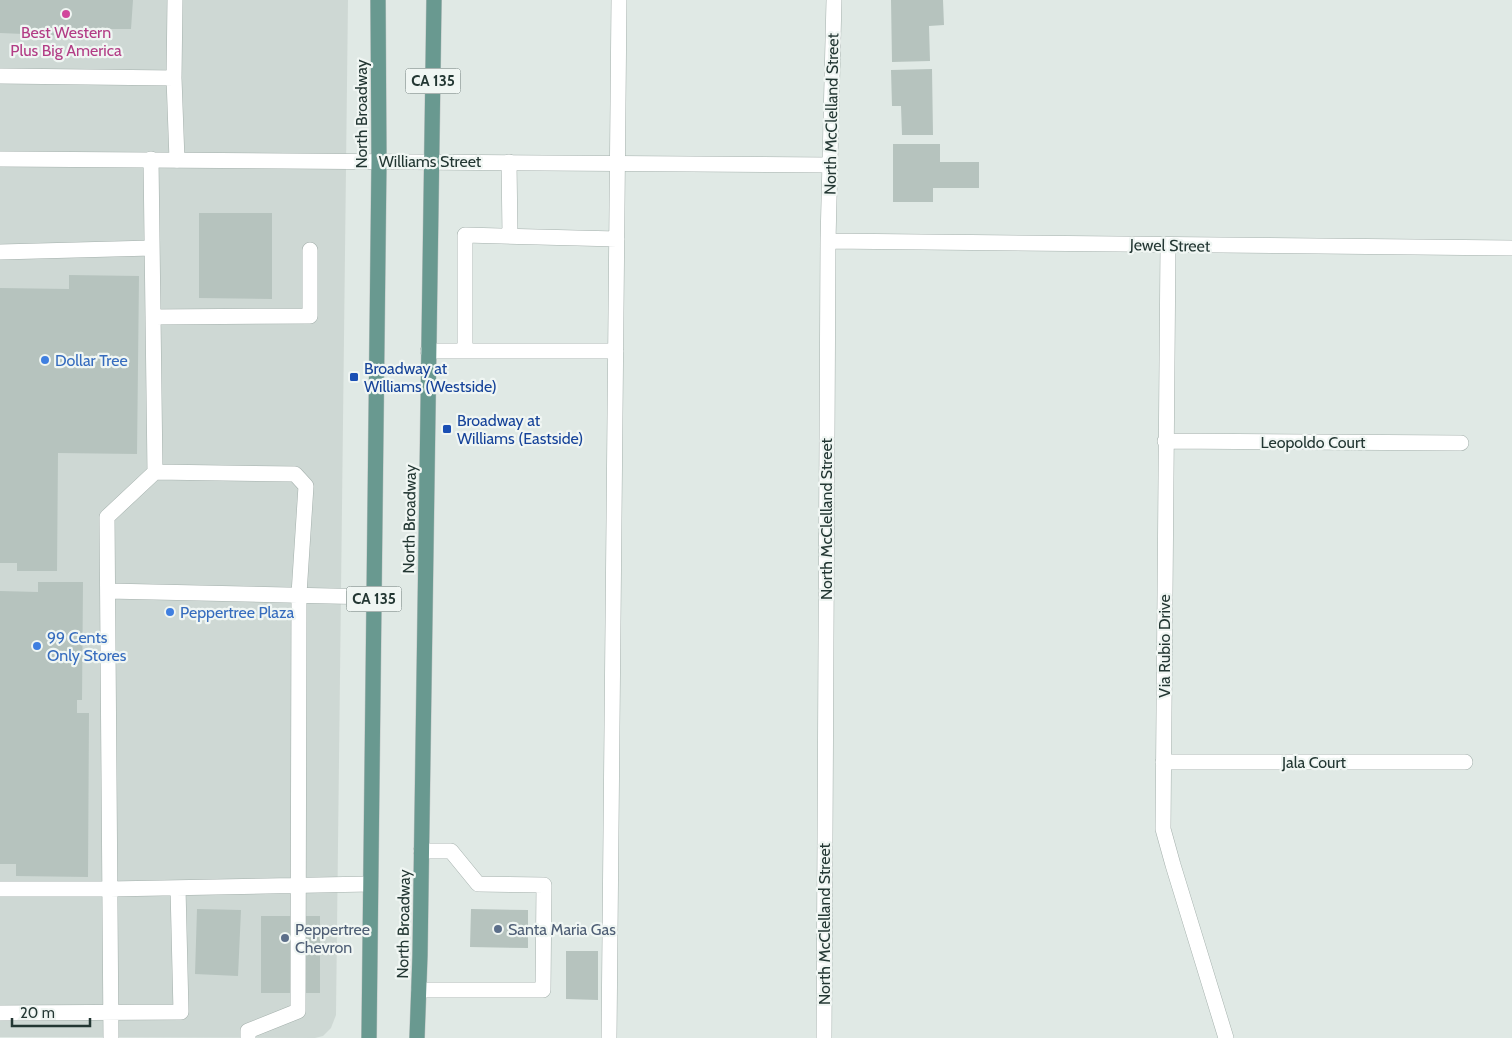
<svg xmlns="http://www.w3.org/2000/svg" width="1512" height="1038" viewBox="0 0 1512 1038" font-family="Cabin,sans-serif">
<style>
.built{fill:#ced8d4}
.building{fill:#b6c3be}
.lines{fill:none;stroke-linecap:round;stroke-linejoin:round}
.service-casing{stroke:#a4b0ac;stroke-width:16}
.minor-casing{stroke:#a4b0ac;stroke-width:16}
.primary-casing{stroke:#bdc3c2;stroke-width:16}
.service{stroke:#fff;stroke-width:15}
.minor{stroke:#fff;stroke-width:15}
.primary{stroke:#699990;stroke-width:15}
.hotel-dot{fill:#d1479c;stroke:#f0f6f3;stroke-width:2}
.shop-dot{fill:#3f7fe0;stroke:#f0f6f3;stroke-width:2}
.transit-dot{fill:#1a4fb4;stroke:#f0f6f3;stroke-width:2}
.service-dot{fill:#5c6f8a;stroke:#f0f6f3;stroke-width:2}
.labels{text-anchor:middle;stroke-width:4.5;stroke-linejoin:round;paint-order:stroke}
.shield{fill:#f0f6f3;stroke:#60706d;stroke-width:1}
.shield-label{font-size:15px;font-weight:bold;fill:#233733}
.hotel-label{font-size:16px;fill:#b23c85;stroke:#f0f6f3}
.street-label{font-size:16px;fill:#233733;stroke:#f0f6f3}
.shop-label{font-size:16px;fill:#366cbe;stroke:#f0f6f3;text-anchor:start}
.transit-label{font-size:16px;fill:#164399;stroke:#f0f6f3;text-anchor:start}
.service-label{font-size:16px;fill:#4e5e75;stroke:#f0f6f3;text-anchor:start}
</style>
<rect width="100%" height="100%" fill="#e0e9e5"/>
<path class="built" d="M0 0H348L336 1015 331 1028 323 1036 315 1038 0 1037Z"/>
<path class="building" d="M0 0H133L131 29H72L71 36 0 33Z
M891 0H943L944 25 929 26 930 61 892 62Z
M932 69 933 135H902L901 106H892L891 70Z
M893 144H940V162H979V188H933V202H893Z
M199 213H272V299L199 298Z
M69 275 139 276 137 454 58 453 57 571H17V563H0V288L69 289Z
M38 582H83L82 700H77V713H89L88 877 16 876V864H0V591L38 592Z
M197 909 241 910 238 976 195 974Z
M471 909 528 910V948L470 947Z
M261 916H320V993H261Z
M566 951H598V1000L566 999Z"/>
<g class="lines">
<defs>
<path id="service" d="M175 0 174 78 177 160
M0 76 174 78
M509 162 510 235
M0 252 152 248
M153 317 310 316V250
M428 351H465
M616 351H465V235L617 239
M155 472 295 474 306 486 299 594 298 1011 248 1031V1038
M108 591 374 597
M0 889H110L370 884
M419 990H543L544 885 478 884 451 851H421
M0 1013 181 1012 178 888
M111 1038 107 517 155 472 151 159
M609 1038 619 0"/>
<path id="minor" d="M0 159 830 165
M828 241 1512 248
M1168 245 1163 829 1173 865 1226 1038
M1165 441 1461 443
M1163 762H1465
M824 1038 828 241 834 0"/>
<path id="primary" d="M369 1038 379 161 378 0
M417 1038 420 955 434 0"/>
</defs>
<use href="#service" class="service-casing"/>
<use href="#minor" class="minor-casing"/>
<use href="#primary" class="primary-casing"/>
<use href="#service" class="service"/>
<use href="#minor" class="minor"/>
<use href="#primary" class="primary"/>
</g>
<circle class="hotel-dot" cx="66" cy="14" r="5"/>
<g class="shop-dot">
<circle cx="45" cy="360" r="5"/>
<circle cx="170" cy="612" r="5"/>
<circle cx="37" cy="646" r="5"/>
</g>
<g class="transit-dot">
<rect x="349" y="372" width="10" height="10" rx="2.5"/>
<rect x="442" y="424" width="10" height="10" rx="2.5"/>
</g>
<g class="service-dot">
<circle cx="498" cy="929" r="5"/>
<circle cx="285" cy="938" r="5"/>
</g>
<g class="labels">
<g class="shield">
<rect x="405.5" y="68.5" width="55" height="25" rx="4"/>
<rect x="346.5" y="586.5" width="55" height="25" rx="4"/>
</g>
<g class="shield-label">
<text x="433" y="86">CA 135</text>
<text x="374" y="604">CA 135</text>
</g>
<g class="hotel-label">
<text x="66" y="38">Best Western<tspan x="66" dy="18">Plus Big America</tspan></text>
</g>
<g class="street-label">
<text transform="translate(361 114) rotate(-90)" y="6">North Broadway</text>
<text transform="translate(831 114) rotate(-89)" y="6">North McClelland Street</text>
<text x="430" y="167">Williams Street</text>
<text transform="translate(1170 245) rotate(1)" y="6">Jewel Street</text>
<text x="1313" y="448">Leopoldo Court</text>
<text transform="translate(409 519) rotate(-89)" y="6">North Broadway</text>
<text transform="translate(826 519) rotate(-90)" y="6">North McClelland Street</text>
<text transform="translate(1164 646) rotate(-90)" y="6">Via Rubio Drive</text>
<text x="1314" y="768">Jala Court</text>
<text transform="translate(403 924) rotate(-89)" y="6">North Broadway</text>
<text transform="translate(824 924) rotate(-90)" y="6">North McClelland Street</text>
</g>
<g class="shop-label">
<text x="55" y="366">Dollar Tree</text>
<text x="180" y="618">Peppertree Plaza</text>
<text x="47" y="643">99 Cents<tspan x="47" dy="18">Only Stores</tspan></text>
</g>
<g class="transit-label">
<text x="364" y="374">Broadway at<tspan x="364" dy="18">Williams (Westside)</tspan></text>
<text x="457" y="426">Broadway at<tspan x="457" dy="18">Williams (Eastside)</tspan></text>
</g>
<g class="service-label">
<text x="295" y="935">Peppertree<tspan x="295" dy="18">Chevron</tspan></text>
<text x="508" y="935">Santa Maria Gas</text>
</g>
</g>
<path d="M12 1018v8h78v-8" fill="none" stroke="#233733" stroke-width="2.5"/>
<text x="20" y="1018" font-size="15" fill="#233733" stroke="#f0f6f3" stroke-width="4" paint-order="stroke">20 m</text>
</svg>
